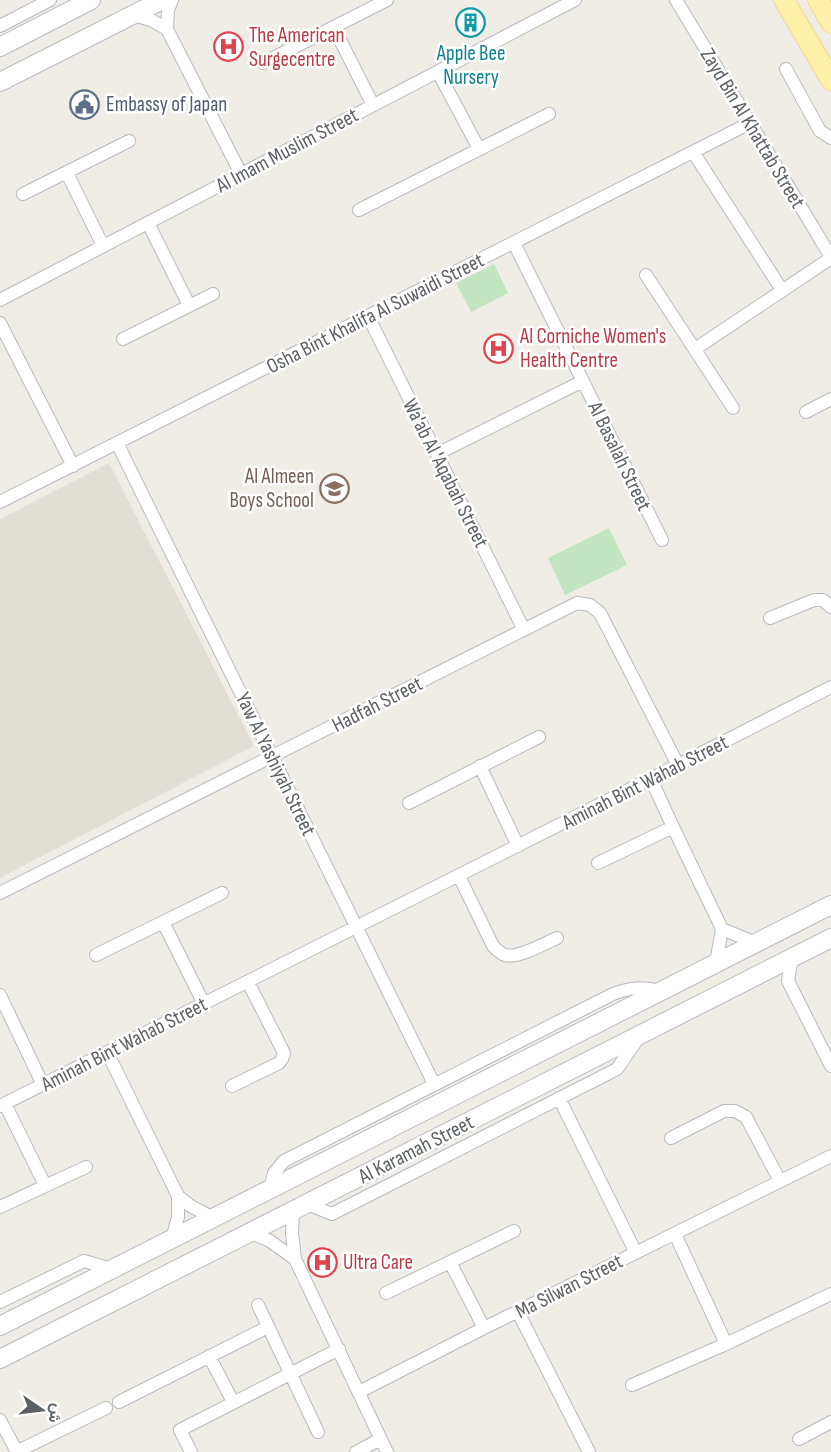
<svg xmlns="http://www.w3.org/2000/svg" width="831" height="1452" viewBox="0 0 831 1452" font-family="'Sofia Sans Condensed',Vazirmatn,sans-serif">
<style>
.education{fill:#e1ded6}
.green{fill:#c2e6c1}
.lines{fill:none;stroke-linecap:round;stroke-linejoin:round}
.street-casing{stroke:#b7babf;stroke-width:14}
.secondary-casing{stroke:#b8bbc1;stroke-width:20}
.primary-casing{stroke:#f1c55b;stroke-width:21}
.street{stroke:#fff;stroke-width:12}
.secondary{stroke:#fff;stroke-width:18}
.primary{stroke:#fff0aa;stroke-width:20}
.labels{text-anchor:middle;stroke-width:5;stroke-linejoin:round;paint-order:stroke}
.health-label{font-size:21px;fill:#be3a42;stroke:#fff;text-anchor:start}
.culture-label{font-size:21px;fill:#0d838f;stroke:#fff}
.service-label{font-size:21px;fill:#4e5e75;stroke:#fff;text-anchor:start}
.street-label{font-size:21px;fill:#5c6065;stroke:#fff}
.education-label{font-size:21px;fill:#785e54;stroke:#fff;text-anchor:end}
</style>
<rect width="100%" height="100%" fill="#efede5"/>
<path class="education" d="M109 463 254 746 0 878V519Z"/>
<path class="green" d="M494 264 508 293 471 312 456 283Z
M609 528 627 565 565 595 548 558Z"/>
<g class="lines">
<defs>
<path id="street" d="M172 0 168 10 167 29 241 174
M676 0 831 257
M133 15 151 20 167 29
M0 26 50 0
M334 28 373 105
M263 63 387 0
M786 69 820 131 831 138
M438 72 479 149
M693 152 782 290
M67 173 103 246
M23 194 129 141
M359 210 549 114
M148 223 189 305
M514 243 662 540
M646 275 733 408
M0 300 575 0
M368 316 524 630
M0 323 73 466
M123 339 213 294
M695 349 831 258
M806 412 831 399
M117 443 434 1084
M437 454 583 381
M0 502 750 123
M770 618 814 600H823L831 607
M480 766 518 846
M651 779 673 827 722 929 716 963
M409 803 539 737
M598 863 673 827
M459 876 493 946C497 950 501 954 505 955 518 959 545 943 557 938
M0 893 577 603 590 605 600 613 678 765
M163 922 204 1004
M722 929 756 943
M96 955 222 893
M792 958 788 981 831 1066
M0 995 43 1085
M107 1052 178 1196
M232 1086 279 1063 282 1059 284 1053 248 982
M559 1098 636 1253
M5 1104 45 1185
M0 1106 678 765 831 687
M671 1138 724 1111H735L746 1117 780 1181
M270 1189 274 1173 284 1161 613 994C629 988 643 986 660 991
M307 1204 332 1214 617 1069 639 1037
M0 1207 86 1167
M293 1211 292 1233 295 1259 387 1452
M250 1232 270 1241 295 1259
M675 1234 726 1344
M172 1239 178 1217V1196L189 1205 213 1218
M450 1262 484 1328
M386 1293 514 1231
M0 1302 84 1261 112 1269
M258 1305 318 1432
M518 1312 589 1452
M209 1356 233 1402
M632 1385 726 1344 831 1294
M359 1392 484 1328 831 1156
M119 1402 268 1327
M0 1420 17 1452
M799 1439 831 1422
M16 1452 106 1408
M191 1452 180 1430 339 1349
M356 1452 381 1439"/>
<path id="secondary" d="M0 47 91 0
M0 82 162 0
M0 1326 831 905
M0 1359 831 938"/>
<path id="primary" d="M784 0 831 80
M818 0 831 23"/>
</defs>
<use href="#street" class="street-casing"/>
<use href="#secondary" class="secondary-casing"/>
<use href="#primary" class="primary-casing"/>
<use href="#street" class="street"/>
<use href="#secondary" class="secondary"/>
<use href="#primary" class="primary"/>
</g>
<defs>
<symbol id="building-ring" viewBox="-11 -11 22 22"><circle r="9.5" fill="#fff" stroke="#0f9aa8" stroke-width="1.5"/><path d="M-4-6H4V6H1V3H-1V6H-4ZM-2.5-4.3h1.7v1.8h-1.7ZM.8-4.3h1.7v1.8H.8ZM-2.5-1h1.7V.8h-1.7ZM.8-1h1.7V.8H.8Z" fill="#0f9aa8"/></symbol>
<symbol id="hospital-ring" viewBox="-11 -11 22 22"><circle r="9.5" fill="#fff" stroke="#e0444e" stroke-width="1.5"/><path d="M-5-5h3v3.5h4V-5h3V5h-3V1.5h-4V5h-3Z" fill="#e0444e"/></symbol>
<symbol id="civic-ring" viewBox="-11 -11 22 22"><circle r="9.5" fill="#fff" stroke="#5c6f8a" stroke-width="1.5"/><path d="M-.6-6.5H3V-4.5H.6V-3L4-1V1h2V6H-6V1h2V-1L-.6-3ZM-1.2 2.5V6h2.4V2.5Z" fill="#5c6f8a"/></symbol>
<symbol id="school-ring" viewBox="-11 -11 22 22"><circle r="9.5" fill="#fff" stroke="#8d6e63" stroke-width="1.5"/><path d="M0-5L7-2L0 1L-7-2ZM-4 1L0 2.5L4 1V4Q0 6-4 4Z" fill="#8d6e63"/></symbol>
</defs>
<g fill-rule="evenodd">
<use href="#building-ring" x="454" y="6" width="33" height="33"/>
<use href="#hospital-ring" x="212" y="30" width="33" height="33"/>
<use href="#civic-ring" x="68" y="88" width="33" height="33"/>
<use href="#hospital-ring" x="482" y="332" width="33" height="33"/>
<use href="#school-ring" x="318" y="472" width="33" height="33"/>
<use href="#hospital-ring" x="306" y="1246" width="33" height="33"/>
</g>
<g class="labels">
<g class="health-label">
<text x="249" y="42">The American<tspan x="249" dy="24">Surgecentre</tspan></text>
<text x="520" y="343">Al Corniche Women's<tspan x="520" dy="24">Health Centre</tspan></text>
<text x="343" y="1269">Ultra Care</text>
</g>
<g class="culture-label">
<text x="471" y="60">Apple Bee<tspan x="471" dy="24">Nursery</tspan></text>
</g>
<g class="service-label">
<text x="106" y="111">Embassy of Japan</text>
</g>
<g class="street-label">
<text transform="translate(753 128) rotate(59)" y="7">Zayd Bin Al Khattab Street</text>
<text transform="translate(287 150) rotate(-28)" y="7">Al Imam Muslim Street</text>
<text transform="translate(375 313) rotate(-27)" y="7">Osha Bint Khalifa Al Suwaidi Street</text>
<text transform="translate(620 456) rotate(64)" y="7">Al Basalah Street</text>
<text transform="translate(446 473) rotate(63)" y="7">Wa'ab Al 'Aqabah Street</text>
<text transform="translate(377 704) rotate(-27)" y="7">Hadfah Street</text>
<text transform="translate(276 764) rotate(64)" y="7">Yaw Al Yashiyah Street</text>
<text transform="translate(645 782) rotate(-27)" y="7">Aminah Bint Wahab Street</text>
<text transform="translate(124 1044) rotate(-27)" y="7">Aminah Bint Wahab Street</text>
<text transform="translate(416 1149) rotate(-27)" y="7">Al Karamah Street</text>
<text transform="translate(569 1286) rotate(-27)" y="7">Ma Silwan Street</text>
</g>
<g class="education-label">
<text x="314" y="483">Al Almeen<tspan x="314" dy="24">Boys School</tspan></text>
</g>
</g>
<g transform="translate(42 1410) rotate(104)" stroke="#ffffff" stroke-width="4.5" paint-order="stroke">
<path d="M0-4.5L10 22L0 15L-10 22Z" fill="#5c6065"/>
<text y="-9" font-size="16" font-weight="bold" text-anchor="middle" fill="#5c6065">ش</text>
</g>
</svg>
